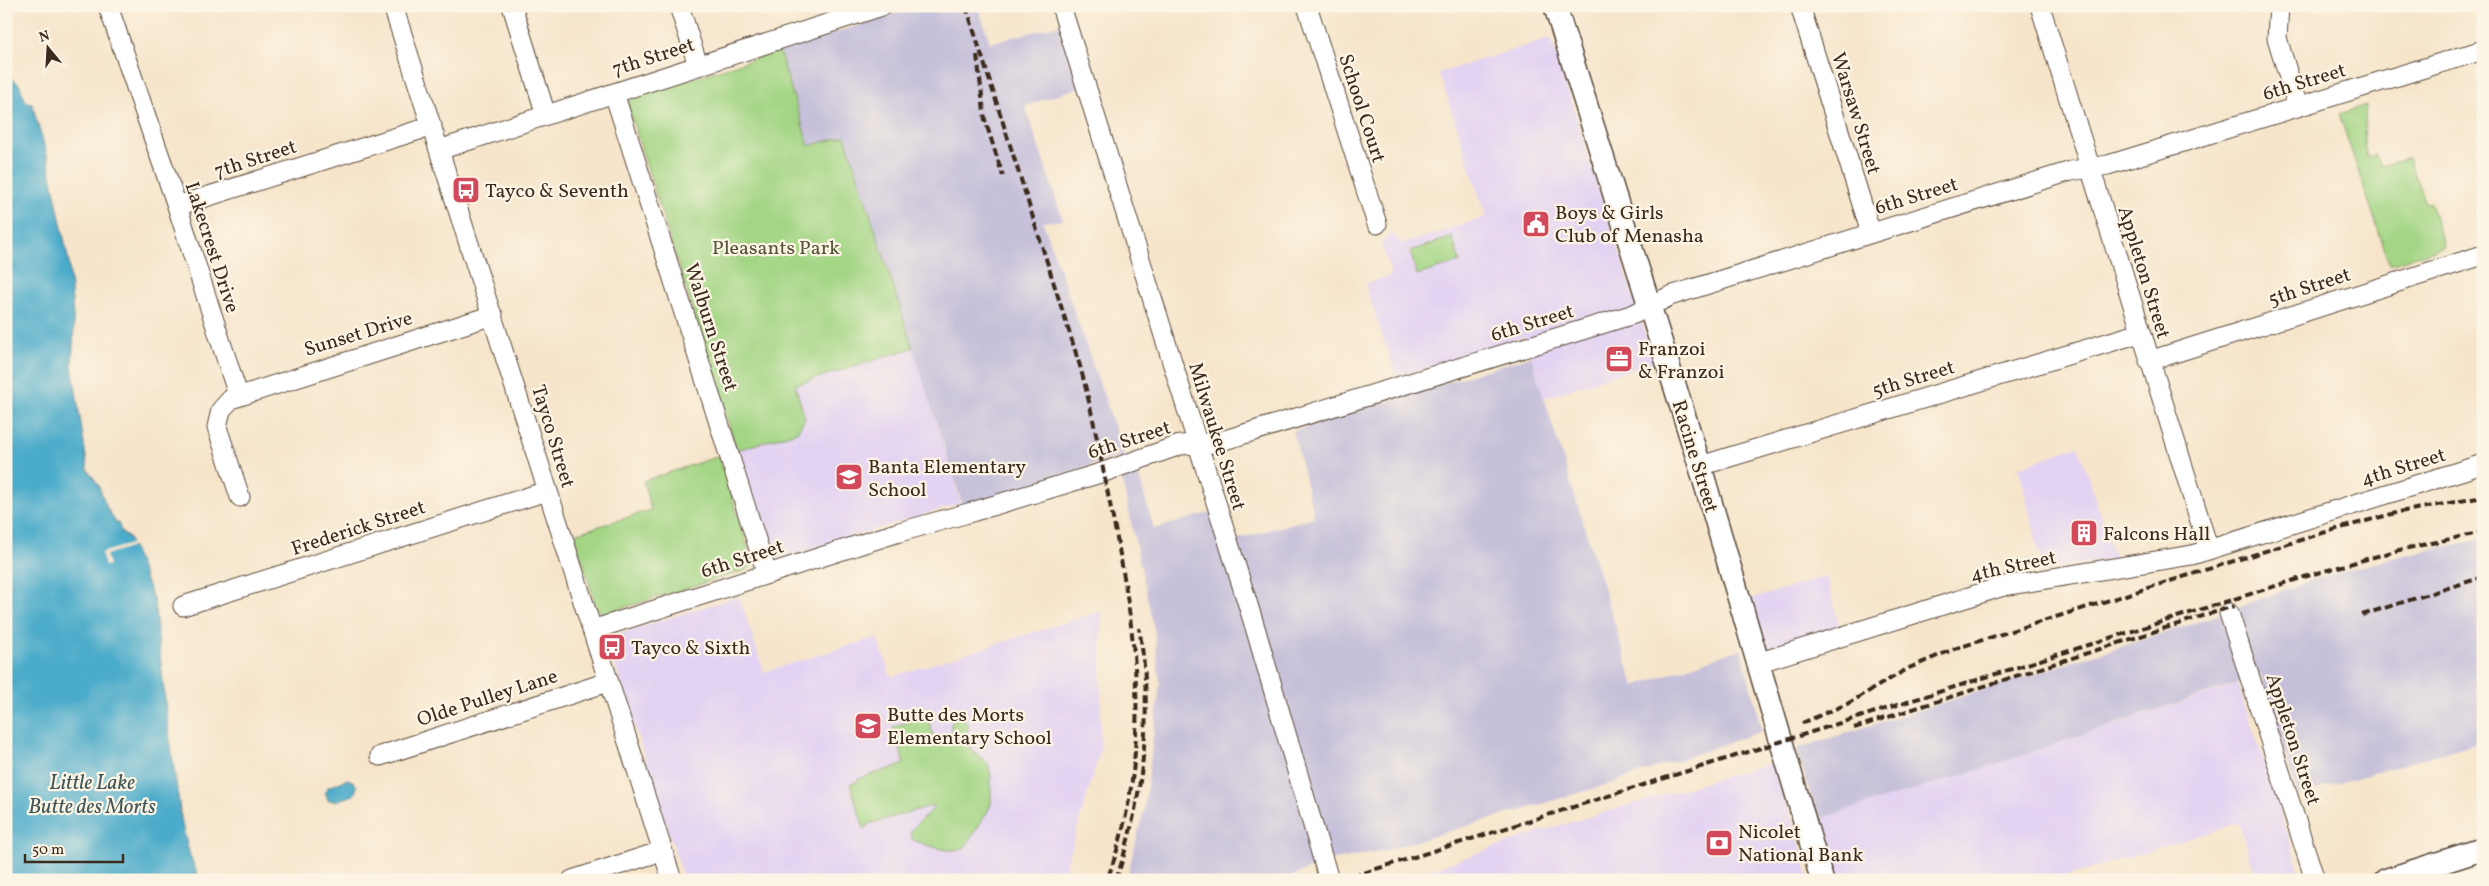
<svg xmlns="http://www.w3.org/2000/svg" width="2489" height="886" viewBox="0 0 2489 886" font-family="Vollkorn,serif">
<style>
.built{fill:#e3d3f2}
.industrial{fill:#c6c0da}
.green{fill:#a3d584;stroke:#6f8051}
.water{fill:#4babca;stroke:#436a74}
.pier{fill:#f6e5cb}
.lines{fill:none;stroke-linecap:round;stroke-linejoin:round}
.minor-casing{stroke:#574638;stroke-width:21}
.major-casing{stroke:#574638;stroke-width:25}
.minor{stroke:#fff;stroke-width:19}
.major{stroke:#fff;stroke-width:22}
.rail{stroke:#3b2a1e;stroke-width:4;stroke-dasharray:8 4;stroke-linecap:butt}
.labels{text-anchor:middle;stroke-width:4.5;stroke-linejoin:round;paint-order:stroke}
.street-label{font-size:20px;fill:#3b2a1e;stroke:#fcf5e5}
.poi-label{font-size:20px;fill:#3b2a1e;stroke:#fcf5e5;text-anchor:start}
.park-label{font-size:20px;fill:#555538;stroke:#fcf5e5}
.water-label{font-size:21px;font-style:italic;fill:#41575a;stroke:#fcf5e5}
</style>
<rect width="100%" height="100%" fill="#fcf5e5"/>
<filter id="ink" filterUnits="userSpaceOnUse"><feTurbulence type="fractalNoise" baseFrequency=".02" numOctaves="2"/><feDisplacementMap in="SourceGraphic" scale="10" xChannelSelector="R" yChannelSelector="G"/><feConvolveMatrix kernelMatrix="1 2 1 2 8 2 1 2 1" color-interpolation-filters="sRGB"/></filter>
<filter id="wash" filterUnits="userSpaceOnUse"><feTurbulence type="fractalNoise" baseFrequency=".0096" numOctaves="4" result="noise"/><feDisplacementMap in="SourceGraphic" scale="20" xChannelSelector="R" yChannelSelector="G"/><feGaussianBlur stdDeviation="1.12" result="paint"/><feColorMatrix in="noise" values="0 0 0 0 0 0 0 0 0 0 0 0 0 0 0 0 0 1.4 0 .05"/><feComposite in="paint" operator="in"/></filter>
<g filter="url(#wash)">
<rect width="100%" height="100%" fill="#f6e5cb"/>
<path class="built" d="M1551 38 1654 362 1544 398 1525 336 1396 377 1365 284 1391 275 1381 243 1392 233 1402 244 1486 217 1439 73Z
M913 348 961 503 778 559 774 558 769 551 737 450 797 432 805 418 794 385Z
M2078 446 2115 559 2043 570 2019 467Z
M1826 576 1840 627 1779 649 1770 647 1765 643 1752 599Z
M739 596 764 672 877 637 891 677 1102 611 1100 751 1062 880H684L608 643 611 636 615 635Z
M2237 684 2269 776 2298 867 2300 880H2256L2239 823 2054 880H1838L1818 819 1972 772Z
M1775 762 1810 880H1401L1545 830Z"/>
<path class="industrial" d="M918 6H978L990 43 1067 23 1086 85 1025 106 1063 220 1043 222 1130 471 1137 470 1154 529 1218 510 1228 542 1314 517 1293 431 1531 356 1634 686 1741 649 1762 731 1606 785 1386 850 1324 862 1284 880H1126L1144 810 1160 684 1154 629 1117 457 963 506 845 136 809 146 779 51Z
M2483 539V741L2298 795 2261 675 1972 772 1818 819 1796 749 2192 624 2314 579 2404 555Z"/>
<path class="green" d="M779 51 809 146 845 136 913 348 795 385 805 418 797 432 737 450 627 104 634 97Z
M2366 105 2364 144 2367 157 2376 154 2381 166 2409 158 2425 203 2430 202 2444 247 2390 265 2339 114Z
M1452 237 1460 262 1417 275 1410 251Z
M719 456 753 564 746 570 603 614 596 606 574 534 651 510 643 481Z
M927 715 937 746 945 739 951 738V723L955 719 962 717 969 726 965 738 971 750 988 763 991 777V804L988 811 965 847C950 855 928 845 913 840L910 834C914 824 927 816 934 807V805L869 824 864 829 850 784 858 781V779L904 764 893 727Z"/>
<path class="water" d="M6 74 19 84 26 102 32 104 47 155 69 262 74 329 72 365 88 470 98 484 107 508 116 523H118L122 533 129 538 154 601 168 726 182 824 190 856 200 880H6Z
M348 779 354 782 357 787 354 795 335 801 328 800 325 792 328 787Z"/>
<path class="pier" d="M130 540 133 546 106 555 109 565 105 566 101 553 131 544Z"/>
</g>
<g filter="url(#ink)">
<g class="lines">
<defs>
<path id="minor" d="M108 6 177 206 238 395
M393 6 672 880
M512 6 546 115
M679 6 698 65
M1061 6 1254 624 1329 880
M1307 6 1377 224
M1800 6 1871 233
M2040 6 2209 550
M2279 6 2277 38 2298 107
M614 93 767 574
M439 150 882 6
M177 206 432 126
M2149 361 2483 255
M1700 466 2140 333
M240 497 217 427 221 410 231 399 493 315
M183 606 547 491
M2229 613 2315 880
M592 630 896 533 972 512 1104 472 1180 445 1215 443 1634 314 1670 296 2071 171 2108 165 2483 50
M1757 663 2004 586 2192 555 2483 464
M380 756 608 682
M572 880 662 851"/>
<path id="major" d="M1555 6 1700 466 1822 880
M2386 880 2483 849"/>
</defs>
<use href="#minor" class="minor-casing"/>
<use href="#major" class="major-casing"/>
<use href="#minor" class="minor"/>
<use href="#major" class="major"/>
<path class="rail" d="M966 6 1080 366C1092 410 1100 454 1109 499 1136 628 1155 752 1107 880
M977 55 985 120 1003 176
M2362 615 2483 577
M1802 723 1847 704 1909 668 1954 649 2326 532 2399 512 2483 497
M1854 728 2234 606
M1116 880C1143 800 1154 711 1139 628
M1341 880 2317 573 2399 550 2483 532"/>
</g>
</g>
<defs>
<symbol id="bus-square" viewBox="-11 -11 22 22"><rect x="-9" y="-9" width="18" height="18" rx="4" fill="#d1495b" stroke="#fcf5e5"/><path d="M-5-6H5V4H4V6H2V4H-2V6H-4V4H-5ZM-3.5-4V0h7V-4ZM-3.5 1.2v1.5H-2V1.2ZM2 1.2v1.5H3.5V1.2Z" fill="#fff"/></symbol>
<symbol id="civic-square" viewBox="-11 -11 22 22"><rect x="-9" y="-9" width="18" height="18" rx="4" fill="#d1495b" stroke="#fcf5e5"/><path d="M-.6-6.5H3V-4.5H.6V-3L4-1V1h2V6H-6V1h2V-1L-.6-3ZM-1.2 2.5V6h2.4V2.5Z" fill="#fff"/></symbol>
<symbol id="office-square" viewBox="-11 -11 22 22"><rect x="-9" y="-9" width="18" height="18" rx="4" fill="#d1495b" stroke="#fcf5e5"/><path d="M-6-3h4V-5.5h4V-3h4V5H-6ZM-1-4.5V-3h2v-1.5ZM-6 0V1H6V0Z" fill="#fff"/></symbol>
<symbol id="school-square" viewBox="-11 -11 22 22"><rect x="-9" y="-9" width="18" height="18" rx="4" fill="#d1495b" stroke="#fcf5e5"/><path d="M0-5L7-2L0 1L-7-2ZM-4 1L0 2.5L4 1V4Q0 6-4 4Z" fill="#fff"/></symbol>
<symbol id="building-square" viewBox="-11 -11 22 22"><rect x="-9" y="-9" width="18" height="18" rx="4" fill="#d1495b" stroke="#fcf5e5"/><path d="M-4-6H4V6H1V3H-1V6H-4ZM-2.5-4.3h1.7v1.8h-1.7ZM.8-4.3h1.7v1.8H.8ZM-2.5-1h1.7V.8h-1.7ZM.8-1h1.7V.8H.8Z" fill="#fff"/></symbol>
<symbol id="bank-square" viewBox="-11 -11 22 22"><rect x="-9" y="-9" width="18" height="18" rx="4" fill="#d1495b" stroke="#fcf5e5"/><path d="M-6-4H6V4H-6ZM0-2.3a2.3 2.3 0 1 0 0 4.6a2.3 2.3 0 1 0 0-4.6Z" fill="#fff"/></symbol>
</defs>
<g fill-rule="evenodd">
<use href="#bus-square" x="450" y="174" width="32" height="32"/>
<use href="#civic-square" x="1520" y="208" width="32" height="32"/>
<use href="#office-square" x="1603" y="343" width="32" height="32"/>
<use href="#school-square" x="833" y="461" width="32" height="32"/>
<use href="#building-square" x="2068" y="517" width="32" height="32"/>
<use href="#bus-square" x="596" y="631" width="32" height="32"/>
<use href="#school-square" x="852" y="710" width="32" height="32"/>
<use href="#bank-square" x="1703" y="827" width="32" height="32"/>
</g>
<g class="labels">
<g class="street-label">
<text transform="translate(653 56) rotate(-18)" y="7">7th Street</text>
<text transform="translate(2304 81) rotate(-17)" y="7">6th Street</text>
<text transform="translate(1363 108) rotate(72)" y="7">School Court</text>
<text transform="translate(1857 113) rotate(73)" y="7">Warsaw Street</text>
<text transform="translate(255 158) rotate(-18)" y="7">7th Street</text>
<text transform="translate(1916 195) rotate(-17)" y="7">6th Street</text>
<text transform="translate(213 247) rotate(72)" y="7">Lakecrest Drive</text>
<text transform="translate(2145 272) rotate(73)" y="7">Appleton Street</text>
<text transform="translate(2309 286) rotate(-18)" y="7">5th Street</text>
<text transform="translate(1532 322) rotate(-17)" y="7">6th Street</text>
<text transform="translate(712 327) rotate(72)" y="7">Walburn Street</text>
<text transform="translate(358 333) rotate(-17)" y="7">Sunset Drive</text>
<text transform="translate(1913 378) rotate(-17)" y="7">5th Street</text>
<text transform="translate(554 436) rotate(73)" y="7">Tayco Street</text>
<text transform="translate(1218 436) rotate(73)" y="7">Milwaukee Street</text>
<text transform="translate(1129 439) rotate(-18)" y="7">6th Street</text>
<text transform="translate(1696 456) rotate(73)" y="7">Racine Street</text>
<text transform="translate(2403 466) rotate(-17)" y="7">4th Street</text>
<text transform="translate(358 527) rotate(-18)" y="7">Frederick Street</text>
<text transform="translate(742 558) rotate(-18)" y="7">6th Street</text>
<text transform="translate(2013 565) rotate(-12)" y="7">4th Street</text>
<text transform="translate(487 697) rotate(-18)" y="7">Olde Pulley Lane</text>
<text transform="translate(2294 739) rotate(72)" y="7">Appleton Street</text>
</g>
<g class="poi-label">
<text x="485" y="197">Tayco &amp; Seventh</text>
<text x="1555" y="219">Boys &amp; Girls<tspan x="1555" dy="23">Club of Menasha</tspan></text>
<text x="1638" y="355">Franzoi<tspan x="1638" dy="23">&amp; Franzoi</tspan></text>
<text x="868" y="473">Banta Elementary<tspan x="868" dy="23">School</tspan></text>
<text x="2103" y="540">Falcons Hall</text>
<text x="631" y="654">Tayco &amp; Sixth</text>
<text x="887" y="721">Butte des Morts<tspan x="887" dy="23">Elementary School</tspan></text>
<text x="1738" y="838">Nicolet<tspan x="1738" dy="23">National Bank</tspan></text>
</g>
<g class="park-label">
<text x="776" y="254">Pleasants Park</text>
</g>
<g class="water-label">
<text x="92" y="789">Little Lake<tspan x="92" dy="24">Butte des Morts</tspan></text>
</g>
</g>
<rect width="2489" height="886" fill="none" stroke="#fcf5e5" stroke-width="25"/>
<g transform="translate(48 48) rotate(342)" stroke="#fcf5e5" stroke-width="4" paint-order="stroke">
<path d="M0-4L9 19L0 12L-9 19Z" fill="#3b2a1e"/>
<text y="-8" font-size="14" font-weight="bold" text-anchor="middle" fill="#3b2a1e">N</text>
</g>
<path d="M25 854v8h98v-8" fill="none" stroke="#3b2a1e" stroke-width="2.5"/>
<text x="32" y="854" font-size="15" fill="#3b2a1e" stroke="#fcf5e5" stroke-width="4" paint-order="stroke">50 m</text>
</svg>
